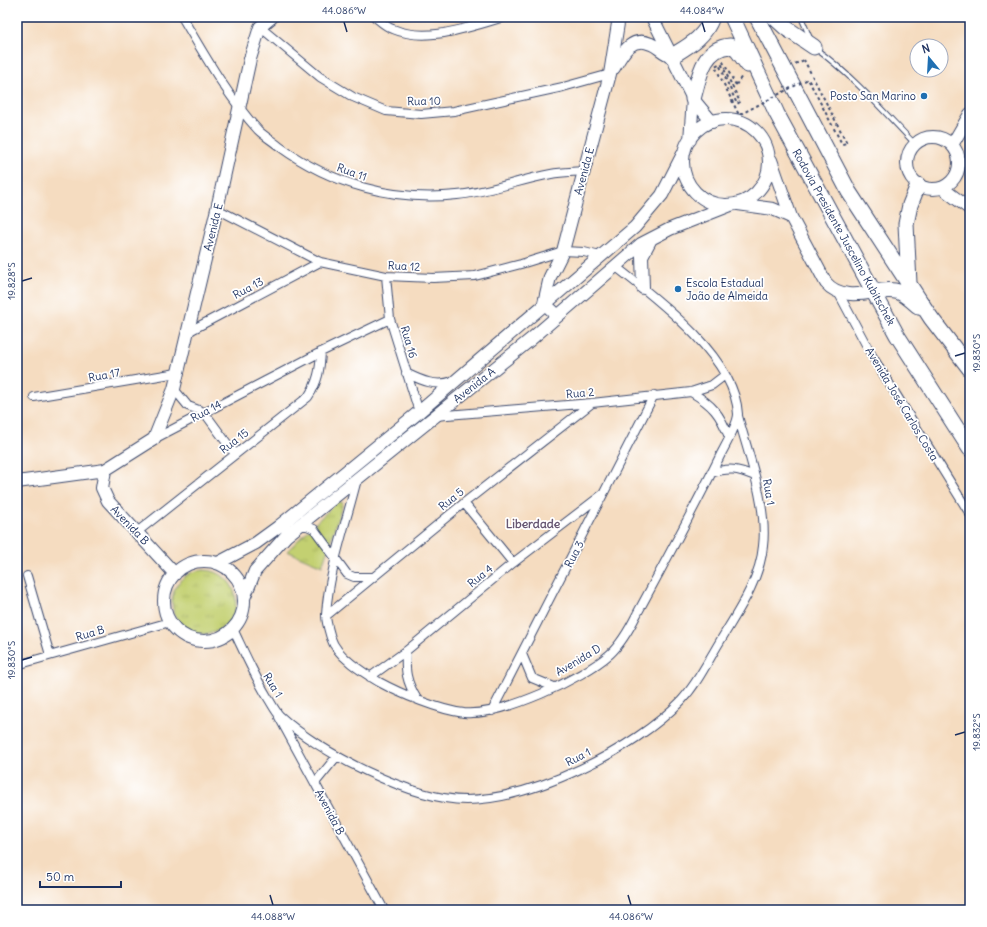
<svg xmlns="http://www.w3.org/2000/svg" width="987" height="927" viewBox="0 0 987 927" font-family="Delius,sans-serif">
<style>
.park{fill:url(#park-tufts);stroke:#6f8068}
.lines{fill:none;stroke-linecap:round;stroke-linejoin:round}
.lane-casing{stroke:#3c496d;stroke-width:6}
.street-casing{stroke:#3c496d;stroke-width:10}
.secondary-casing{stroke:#3c496d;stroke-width:14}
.highway-casing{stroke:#3c496d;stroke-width:17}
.path{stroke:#3c496d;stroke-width:2;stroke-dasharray:3 3;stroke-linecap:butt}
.lane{stroke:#fff;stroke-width:4}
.street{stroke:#fff;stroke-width:8}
.secondary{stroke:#fff;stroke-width:12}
.highway{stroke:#fff;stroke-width:15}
.path-bridge{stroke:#3c496d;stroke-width:2;stroke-dasharray:3 3;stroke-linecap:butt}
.ticks{fill:none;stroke:#1b2f5e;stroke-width:1.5}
.poi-dot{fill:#1f6fb2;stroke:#fff;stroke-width:1.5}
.labels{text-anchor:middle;stroke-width:3.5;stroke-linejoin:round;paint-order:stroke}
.poi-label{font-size:11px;fill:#1b2f5e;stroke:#fff;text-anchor:end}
.street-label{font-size:11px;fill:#1b2f5e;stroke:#fff}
.neighbourhood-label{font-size:12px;font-weight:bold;fill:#685874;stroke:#fff}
.neatline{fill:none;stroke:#1b2f5e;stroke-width:1.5}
.ticks-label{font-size:10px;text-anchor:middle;fill:#1b2f5e}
</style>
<defs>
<pattern id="park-tufts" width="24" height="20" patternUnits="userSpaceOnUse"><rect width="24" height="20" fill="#c3d071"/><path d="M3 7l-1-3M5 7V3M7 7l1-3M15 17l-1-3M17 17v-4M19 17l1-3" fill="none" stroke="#a7b364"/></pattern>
</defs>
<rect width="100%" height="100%" fill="#fff"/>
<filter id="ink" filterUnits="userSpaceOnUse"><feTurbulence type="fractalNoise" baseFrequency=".025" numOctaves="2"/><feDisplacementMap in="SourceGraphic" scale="8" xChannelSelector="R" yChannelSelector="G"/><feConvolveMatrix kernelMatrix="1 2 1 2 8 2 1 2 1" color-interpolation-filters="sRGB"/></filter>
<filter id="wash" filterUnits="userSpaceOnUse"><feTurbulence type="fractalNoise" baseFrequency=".012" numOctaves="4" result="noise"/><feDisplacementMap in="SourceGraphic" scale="16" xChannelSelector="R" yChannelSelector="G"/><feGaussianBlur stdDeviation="0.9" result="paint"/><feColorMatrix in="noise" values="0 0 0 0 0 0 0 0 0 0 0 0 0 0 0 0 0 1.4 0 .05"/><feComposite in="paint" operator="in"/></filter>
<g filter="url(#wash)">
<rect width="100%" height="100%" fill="#f5dcc0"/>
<path class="park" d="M338 501 343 503 322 566 287 551Z
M172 602a32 32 0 1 1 64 0a32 32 0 1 1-64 0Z"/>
</g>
<g filter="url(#ink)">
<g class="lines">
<defs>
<path id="lane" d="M801 17 810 38
M816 49C853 76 883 111 915 144"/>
<path id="street" d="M182 17C205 56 228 97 258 130 264 136 273 141 280 147 331 184 394 202 457 195 489 192 519 180 551 174 562 172 574 172 584 171
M375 17C380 21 386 27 393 29 428 44 471 26 505 17
M260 27 320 77 353 97 386 111 421 114 454 111 563 87 610 74
M217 209 320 262 386 276 433 278 475 276 521 264 563 251 584 252 600 256
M386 276 390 319 419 412
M838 292 871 354 970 514
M186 333 320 262
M406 373C422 381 436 387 453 381
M174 389 188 406 204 412 235 454
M691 392C713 405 720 414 729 437
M34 397 177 373
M435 416 592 403 691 392 712 385 725 375
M154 439 321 352 390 319
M711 473C730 467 737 469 755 476
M357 479C347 520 328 574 326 615 326 622 329 631 331 638 336 656 364 673 379 682 401 694 439 710 464 713 502 716 582 679 610 654 622 643 630 628 637 614 665 562 694 509 720 456 725 446 738 424 738 414 735 357 657 299 615 266
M464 503 513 563
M298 526H307L314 529 347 574 354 577H372
M137 532 308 397C318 382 320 370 321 352
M27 576 50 655
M326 616 464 503 592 403
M233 629C244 652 254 675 268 698 272 704 275 711 280 716 318 752 412 800 466 800 534 799 634 750 681 701 697 684 707 663 719 643 736 614 760 581 763 546 768 507 748 453 738 416
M406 651C405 671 406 681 417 699
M522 654 532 678 554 687
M17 665 170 622
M370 677 406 651 513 563 603 494
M492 711 654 395
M279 717 384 910
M315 783 337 756"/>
<path id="secondary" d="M652 17 693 99 712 122
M614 68C622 54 631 35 651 44 659 47 662 53 672 56
M683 162a43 43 0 1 1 86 0a43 43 0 1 1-86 0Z
M907 163a26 26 0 1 1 52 0a26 26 0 1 1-52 0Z
M690 140 693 99
M952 145 970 114
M771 160 791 217 826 283C838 297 857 295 874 292
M942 188 970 209
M738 204 773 209 791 217
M643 288 642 256 651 239
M558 316 544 303 550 277 563 251 584 171 610 74 619 17
M105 470 102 488 108 501 175 574
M17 482 105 470 154 439 174 389 217 209 250 59 260 27 272 17
M164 601a40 40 0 1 1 80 0a40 40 0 1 1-80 0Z
M218 563 256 543 278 527 419 412 635 227 662 195 684 152
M244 598 255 571 286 536 530 340 641 244 670 229 731 205"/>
<path id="highway" d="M732 17 777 114 897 335 970 449
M757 17 849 192 931 318 970 369
M774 17 786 28 814 47
M672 56C690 45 705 37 712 17
M693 99C699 77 703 48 730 46L737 50 748 65
M909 283 906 224 910 205 918 185
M874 292C898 288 901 291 918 306"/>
</defs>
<use href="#lane" class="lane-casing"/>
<use href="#street" class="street-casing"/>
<use href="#secondary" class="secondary-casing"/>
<use href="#highway" class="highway-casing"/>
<path class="path" d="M795 64 804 60
M736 85 742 76"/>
<use href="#lane" class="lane"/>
<use href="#street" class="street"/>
<use href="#secondary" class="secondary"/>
<use href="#highway" class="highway"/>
<path class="path-bridge" d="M736 85 723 62 721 63 740 102 737 104 719 64 715 66 739 115 808 79 842 144 847 143 804 60"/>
</g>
</g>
<path class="ticks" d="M344 22 347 32M702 22 705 32M22 281 32 278M955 356 965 353M22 660 32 657M955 735 965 732M270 895 273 905M628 895 631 905"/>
<g class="poi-dot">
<circle cx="924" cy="96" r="4"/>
<circle cx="678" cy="289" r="4"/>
</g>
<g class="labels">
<g class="poi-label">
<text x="916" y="100">Posto San Marino</text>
<text x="686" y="287" text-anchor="start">Escola Estadual<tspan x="686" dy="13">João de Almeida</tspan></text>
</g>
<g class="street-label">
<text transform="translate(424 101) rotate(-1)" y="4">Rua 10</text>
<text transform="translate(584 171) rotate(-75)" y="4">Avenida E</text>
<text transform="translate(352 172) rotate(20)" y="4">Rua 11</text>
<text transform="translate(213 227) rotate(-76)" y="4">Avenida E</text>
<text transform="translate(844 237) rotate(61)" y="4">Rodovia Presidente Juscelino Kubitschek</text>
<text transform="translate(404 266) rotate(3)" y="4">Rua 12</text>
<text transform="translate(248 288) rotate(-28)" y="4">Rua 13</text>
<text transform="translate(409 342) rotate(74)" y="4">Rua 16</text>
<text transform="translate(104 375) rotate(-10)" y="4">Rua 17</text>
<text transform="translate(474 385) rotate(-38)" y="4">Avenida A</text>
<text transform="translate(580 393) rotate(-5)" y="4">Rua 2</text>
<text transform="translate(902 404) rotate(59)" y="4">Avenida José Carlos Costa</text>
<text transform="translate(206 411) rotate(-28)" y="4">Rua 14</text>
<text transform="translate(234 441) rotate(-38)" y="4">Rua 15</text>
<text transform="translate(769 492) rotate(80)" y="4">Rua 1</text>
<text transform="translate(451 499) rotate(-39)" y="4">Rua 5</text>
<text transform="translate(130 525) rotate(46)" y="4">Avenida B</text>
<text transform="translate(574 554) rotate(-63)" y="4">Rua 3</text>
<text transform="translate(480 576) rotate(-39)" y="4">Rua 4</text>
<text transform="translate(90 633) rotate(-16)" y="4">Rua B</text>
<text transform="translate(578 660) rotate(-31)" y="4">Avenida D</text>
<text transform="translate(273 685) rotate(59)" y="4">Rua 1</text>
<text transform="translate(578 757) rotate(-27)" y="4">Rua 1</text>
<text transform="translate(330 812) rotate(62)" y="4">Avenida B</text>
</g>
<g class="neighbourhood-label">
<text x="533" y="528">Liberdade</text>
</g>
</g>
<rect width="987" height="927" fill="none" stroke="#fff" stroke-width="44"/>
<g transform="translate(929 58) rotate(342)"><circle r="19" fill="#ffffff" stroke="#a4acbf"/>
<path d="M0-3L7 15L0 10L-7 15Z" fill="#1f6fb2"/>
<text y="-6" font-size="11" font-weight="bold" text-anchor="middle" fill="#1b2f5e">N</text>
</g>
<path d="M40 881v6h81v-6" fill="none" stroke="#1b2f5e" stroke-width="2"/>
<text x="46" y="881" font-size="12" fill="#1b2f5e" stroke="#ffffff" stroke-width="3" paint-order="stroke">50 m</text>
<rect x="22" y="22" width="943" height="883" class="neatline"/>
<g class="ticks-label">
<text x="344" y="14">44.086°W</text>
<text x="702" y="14">44.084°W</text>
<text transform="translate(11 281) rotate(-90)" y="4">19.828°S</text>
<text transform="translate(976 353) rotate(-90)" y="4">19.830°S</text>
<text transform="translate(11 660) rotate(-90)" y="4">19.830°S</text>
<text transform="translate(976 732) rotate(-90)" y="4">19.832°S</text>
<text x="273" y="920">44.088°W</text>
<text x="631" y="920">44.086°W</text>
</g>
</svg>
